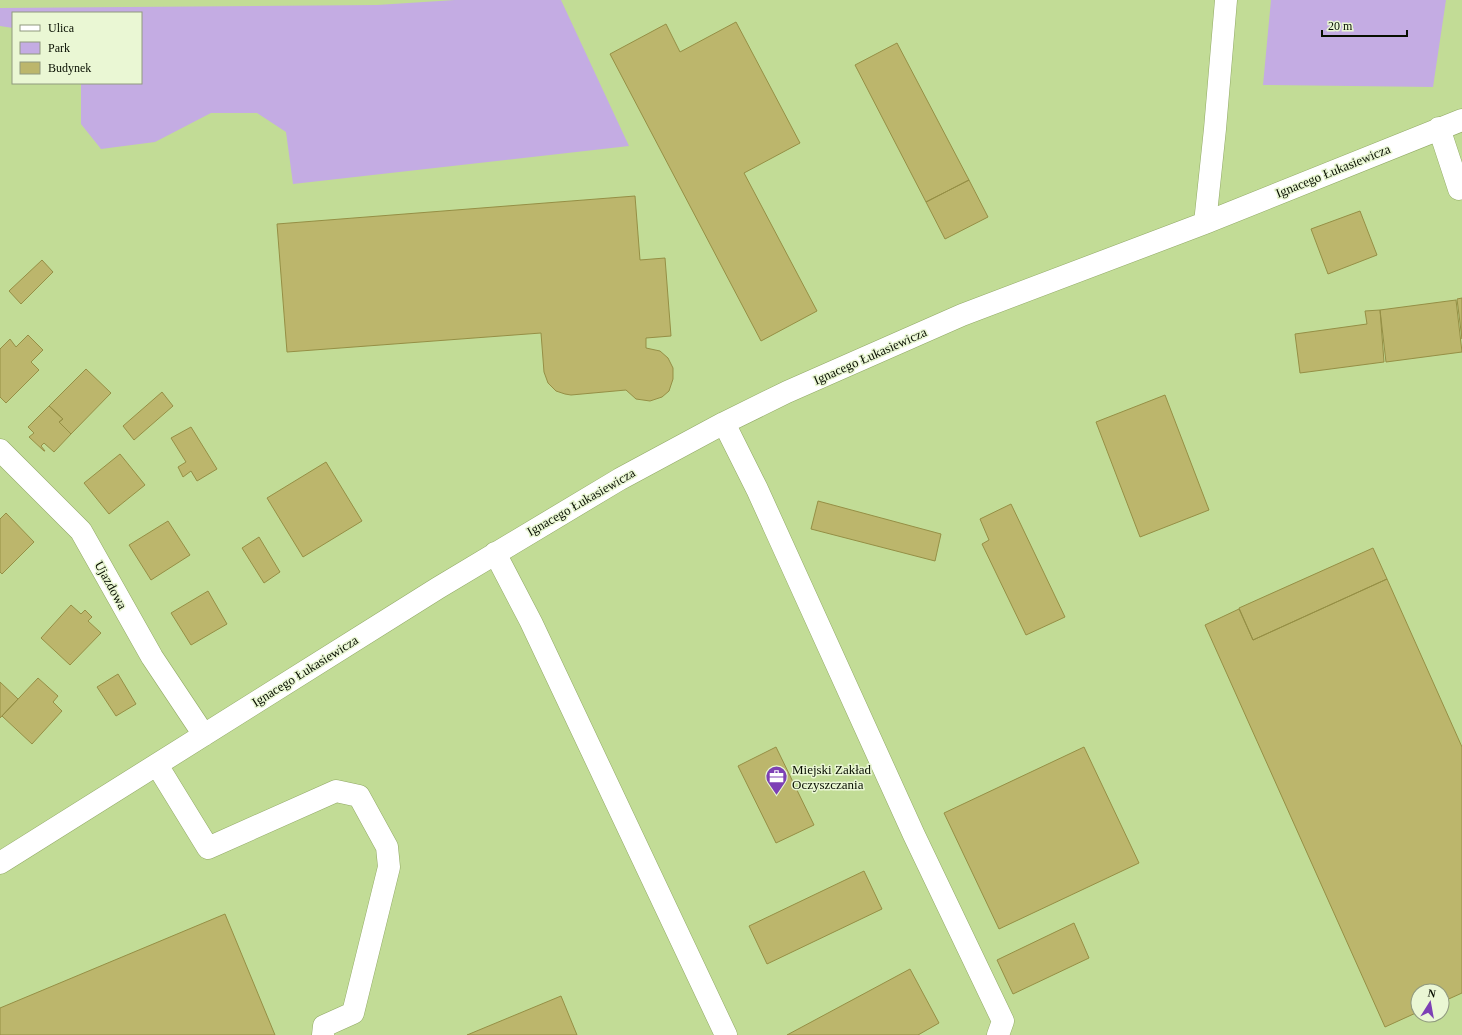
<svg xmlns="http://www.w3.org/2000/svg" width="1462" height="1035" viewBox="0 0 1462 1035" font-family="Georgia,serif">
	<rect width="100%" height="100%" fill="#c2dc96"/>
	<!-- green -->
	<path fill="#c4ace3" d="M455,0H561L629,146L293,184L286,132L257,113H211L155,142L101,149L81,124V83H141V13H13V28L0,26V8L377,5Z
		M1271,0H1446L1433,87L1263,85Z"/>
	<!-- building -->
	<path fill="#bcb66c" stroke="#958f45" d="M736,22L800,143L744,173L817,311L761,341L610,54L666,24L680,52Z
		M897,43L969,180L926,202L855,65Z
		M969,180L988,217L945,239L926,202Z
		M635,196L640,260L665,258L671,336L646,338V348L660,351L668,358L673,368V379L669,391L662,397L650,401L636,399L626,390L571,395L565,394L556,391L548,383L544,372L541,333L287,352L277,224Z
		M1360,211L1377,255L1328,274L1311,229Z
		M42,260L53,272L21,304L9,291Z
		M1462,298V339L1457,299Z
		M1456,300L1462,352L1386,362L1380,310Z
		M1380,310L1384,362L1300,373L1295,334L1367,324L1365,311Z
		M28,335L43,350L31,362L39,370L6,403L0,397V349L10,339L16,347Z
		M86,369L111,393L71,434L59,422L63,419L49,406Z
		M162,392L173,406L134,440L123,426Z
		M1165,395L1209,510L1140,537L1096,422Z
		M49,406L63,419L59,422L71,434L54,452L44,443L41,446L45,451H44L29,437L34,433L28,427Z
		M191,427L217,469L197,481L191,471L183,477L178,467L186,462L171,438Z
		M120,454L145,485L109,514L84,483Z
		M326,462L362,521L303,557L267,498Z
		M818,501L941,534L935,561L811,529Z
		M1011,504L1065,617L1026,635L982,544L989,540L980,519Z
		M6,513L34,542L2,574L0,572V519Z
		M168,521L190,555L151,580L129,545Z
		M259,537L280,572L264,583L242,548Z
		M1373,548L1387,579L1253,640L1239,608Z
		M1387,579L1462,747V993L1442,1002V991H1418V1012L1385,1027L1205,625L1239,609L1253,640Z
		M208,591L227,624L191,645L171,613Z
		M71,605L81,614L85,610L92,617L88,621L101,633L70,665L41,638Z
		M118,674L136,704L116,716L97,687Z
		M38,678L58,696L53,702L62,711L32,744L2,716Z
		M0,682L18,699L0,718Z
		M776,747L814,825L776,843L738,766Z
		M1084,747L1139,863L999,929L944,813Z
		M864,871L882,909L767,964L749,926Z
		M225,914L275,1035H0V1008Z
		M1074,923L1089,958L1013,994L997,960Z
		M910,969L939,1023L918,1035H787Z
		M561,996L577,1035H467Z"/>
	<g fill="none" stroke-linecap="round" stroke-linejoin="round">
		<defs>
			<path id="minor" d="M1439,128L1459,189
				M1205,223L1215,129L1226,0
				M724,423L757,489L914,835L1003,1021L998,1035
				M0,450L81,531L152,657L204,735
				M495,553L531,622L726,1035
				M157,765L208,848L336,791L359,796L387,847L389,867L353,1013L324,1026L323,1035
				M0,863L438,588L620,479L724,423L787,392L962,315L1205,223L1462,120"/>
		</defs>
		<!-- minor casing -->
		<use href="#minor" stroke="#91a965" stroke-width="23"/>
		<!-- minor -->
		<use href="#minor" stroke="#fff" stroke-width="22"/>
	</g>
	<!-- icons -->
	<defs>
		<symbol id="office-pin" viewBox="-11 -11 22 30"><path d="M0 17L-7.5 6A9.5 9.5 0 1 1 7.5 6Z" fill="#7d40b5" stroke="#eaf7d4"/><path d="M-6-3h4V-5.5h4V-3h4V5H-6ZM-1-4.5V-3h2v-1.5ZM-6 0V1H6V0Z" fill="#fff"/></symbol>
	</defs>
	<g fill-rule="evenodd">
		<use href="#office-pin" x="764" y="764" width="25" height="34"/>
	</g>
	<g text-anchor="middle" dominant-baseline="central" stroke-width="3" stroke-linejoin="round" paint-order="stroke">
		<!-- street labels -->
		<g font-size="13" fill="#080f00" stroke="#eaf7d4">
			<text transform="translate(1333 171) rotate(-22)">Ignacego Łukasiewicza</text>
			<text transform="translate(870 356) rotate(-24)">Ignacego Łukasiewicza</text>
			<text transform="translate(581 502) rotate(-30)">Ignacego Łukasiewicza</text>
			<text transform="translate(111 585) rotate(61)">Ujazdowa</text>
			<text transform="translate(305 671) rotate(-32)">Ignacego Łukasiewicza</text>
		</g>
		<!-- poi labels -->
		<g font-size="13" fill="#080f00" stroke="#eaf7d4" text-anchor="start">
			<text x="792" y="769">Miejski Zakład<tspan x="792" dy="15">Oczyszczania</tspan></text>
		</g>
	</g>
	<!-- legend -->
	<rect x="12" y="12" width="130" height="72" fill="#eaf7d4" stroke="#909a7f"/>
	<rect x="20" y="25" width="20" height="6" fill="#ffffff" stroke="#909a7f"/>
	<text x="48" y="32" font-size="12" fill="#080f00">Ulica</text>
	<rect x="20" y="42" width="20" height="12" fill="#c4ace3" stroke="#909a7f"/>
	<text x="48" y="52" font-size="12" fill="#080f00">Park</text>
	<rect x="20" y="62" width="20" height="12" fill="#bcb66c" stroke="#909a7f"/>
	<text x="48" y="72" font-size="12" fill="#080f00">Budynek</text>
	<!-- north arrow -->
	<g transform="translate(1430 1003) rotate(11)"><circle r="19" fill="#eaf7d4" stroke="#909a7f"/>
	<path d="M0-3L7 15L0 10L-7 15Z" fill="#7d40b5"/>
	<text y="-6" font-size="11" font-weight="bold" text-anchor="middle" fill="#080f00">N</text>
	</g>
	<!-- scale -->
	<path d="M1322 30v6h85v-6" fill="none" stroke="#080f00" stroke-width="2"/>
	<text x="1328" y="30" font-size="12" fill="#080f00" stroke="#eaf7d4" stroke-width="3" paint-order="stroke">20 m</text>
</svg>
